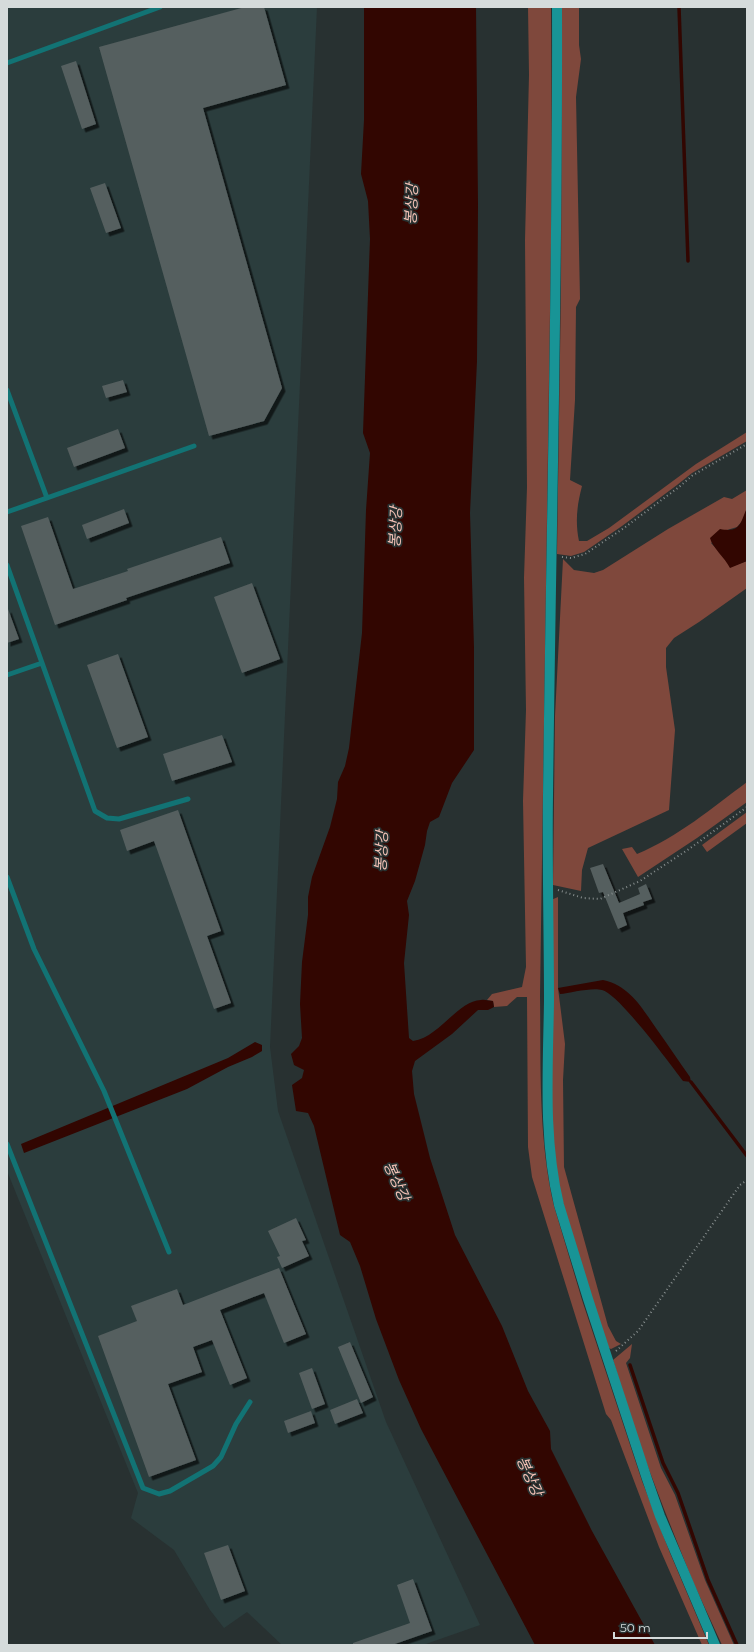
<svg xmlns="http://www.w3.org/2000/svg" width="754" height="1652" viewBox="0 0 754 1652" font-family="Montserrat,'Noto Sans KR',sans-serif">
	<defs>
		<filter id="shadow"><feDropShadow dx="3.5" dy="3.5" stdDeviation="0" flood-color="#0009"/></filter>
	</defs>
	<rect width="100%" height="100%" fill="#283131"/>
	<!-- built -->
	<path fill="#2b3d3d" d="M7,7H317L270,1047L278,1111L386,1422L480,1625L423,1645H282L247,1612L224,1628L210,1610L174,1550L131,1518L138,1493L7,1171Z"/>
	<!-- green -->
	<path fill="#7f483c" d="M528,7H551L552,175L540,996C541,1066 538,1138 554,1206L582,1300L642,1481L670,1553L709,1645H702L659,1547L611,1420L606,1414L532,1177L528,1147L527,997H517L507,1006L494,1007L493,1001L487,1000L492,994L522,987L526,967L523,801L526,710L524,578L527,487L525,240L529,75Z
		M562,7H579V45L581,59L576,97L580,299L576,307L575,400L570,480L582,486C577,505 575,522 579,541H587L609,528L696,464L747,432V441L692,473L677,485L622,526L584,552L571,556L557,554L561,288Z
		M747,490V508L743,520L737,527L727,530L711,543L725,558L730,567L747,561V588L699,622L674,638L666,648V667L675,730L669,810L588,848L582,870L581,891L553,885L555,716L563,559L574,570L594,573L603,570L668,529L724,497L732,499Z
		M747,782V802L697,838L638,877L622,849L632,847L637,854C678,837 712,808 747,782Z
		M747,812V823L707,852L702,845Z
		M558,897V988L565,1044L563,1080L564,1167L608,1326L616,1341L621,1344L611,1349L606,1347L559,1191L552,1139L551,900Z
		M632,1344L630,1358L626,1363L661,1468L675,1495L705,1580L734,1645H722L693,1582L664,1509L635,1433L613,1360Z"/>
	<!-- water -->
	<path fill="#320601" d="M364,7H476L478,205L477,361L470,513L474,648V750L452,783L439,817L430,822L427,831L425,845L415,881L407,901L409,915L404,963L409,1038L413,1041C440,1037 457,1001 481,1000C485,999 489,1001 493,1001L494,1007L488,1010H478L452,1034L415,1061L412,1071L414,1094L430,1158L455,1235L502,1326L528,1391L550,1431L551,1449L592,1531L655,1645H535L421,1429L399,1380L376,1319L360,1266L350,1242L340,1235L314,1126L308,1113L296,1111L292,1085L302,1078L304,1070L294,1065L291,1054L299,1046L302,1038L300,1004L302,962L308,915V897L312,877L330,827L337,799L338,782L345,766L349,748L362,633L366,510L370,453L363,433L370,239L368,201L361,174L364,120Z
		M747,508V561L730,568C725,558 712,547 710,538L720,529C741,533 740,523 747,508Z
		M603,980C631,986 643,1010 658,1031C669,1046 679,1062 690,1077L691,1082L683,1081C670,1064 619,994 602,990C592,987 570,993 560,994L558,988Z
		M255,1042L262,1045V1051L252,1057L228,1067L187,1089L24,1153L21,1144L228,1058Z"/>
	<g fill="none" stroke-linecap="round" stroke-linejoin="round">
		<!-- stream -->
		<path stroke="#320601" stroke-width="3.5" d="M679,7L688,261
			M691,1082L747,1156
			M630,1365L663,1463L678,1493L708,1580L737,1645"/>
	</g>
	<!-- building -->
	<path fill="#555f5f" filter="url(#shadow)" d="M245,7H264L286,85L203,108L282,388L264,421L209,436L99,47Z
		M76,61L96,124L82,129L61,66Z
		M105,183L121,228L106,233L90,188Z
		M123,380L127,392L106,398L102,386Z
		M118,429L125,448L74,467L67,448Z
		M124,509L129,523L87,539L82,525Z
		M48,517L73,589L128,571L127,569L221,537L230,563L126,598L127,600L55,625L21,526Z
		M252,583L280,659L242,673L214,597Z
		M8,609L19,639L7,643V610Z
		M118,654L148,737L117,748L87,665Z
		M222,735L232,762L172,781L163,754Z
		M178,810L221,931L207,936L231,1003L214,1009L154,841L127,851L120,830Z
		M603,864L619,903L640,894L638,888L646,884L652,899L643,902L644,905L623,913L627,925L618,929L603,892L599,893L590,868Z
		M296,1218L306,1240L302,1241L309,1256L282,1268L277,1257L280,1256L268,1231Z
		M279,1268L306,1334L284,1343L264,1293L220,1310L247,1378L230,1385L212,1340L193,1347L202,1372L168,1384L196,1460L149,1477L98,1336L137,1321L131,1306L177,1289L183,1305Z
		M350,1342L373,1397L361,1403L338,1347Z
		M312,1368L325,1404L312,1409L299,1373Z
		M357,1399L363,1413L335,1424L330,1410Z
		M311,1411L315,1423L288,1433L284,1421Z
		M228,1545L245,1591L221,1600L204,1553Z
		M413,1579L432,1631L392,1645H353V1643L410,1623L397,1585Z"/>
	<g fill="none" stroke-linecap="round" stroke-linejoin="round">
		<!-- path -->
		<path stroke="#868d8d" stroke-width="2" stroke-dasharray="1 3" stroke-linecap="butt" d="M562,557L571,558L585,554L624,528L679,487L693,475L747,444
			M558,890L583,898L600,899L640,881L689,849L747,807
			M616,1351L638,1331L740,1185L747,1180"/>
		<!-- service -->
		<path stroke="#127374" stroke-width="5" d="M7,63L160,7
			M7,390L47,498
			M7,512L194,446
			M7,565L95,811L107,818L119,819L188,799
			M7,675L42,663
			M7,877L34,949L104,1091L169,1252
			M7,1144L143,1488L159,1494L170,1491L213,1466L221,1457L236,1424L250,1402"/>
		<!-- secondary -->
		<path stroke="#189496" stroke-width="10" d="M557,7C558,270 551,533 548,796C547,865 549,933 549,1001C548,1070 543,1138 559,1205L588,1299L647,1479L660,1516L715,1645"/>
	</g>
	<g text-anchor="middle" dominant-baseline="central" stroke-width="3.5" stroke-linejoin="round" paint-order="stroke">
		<!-- water labels -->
		<g font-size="15" font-style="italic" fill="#f3c1b5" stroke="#283131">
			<text transform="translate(411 204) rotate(-87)">봉상강</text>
			<text transform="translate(395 527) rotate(-87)">봉상강</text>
			<text transform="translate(381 851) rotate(-87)">봉상강</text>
			<text transform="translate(397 1181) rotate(66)">봉상강</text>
			<text transform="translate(530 1476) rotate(66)">봉상강</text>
		</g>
	</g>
	<!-- border -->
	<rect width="754" height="1652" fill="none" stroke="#d5dbdb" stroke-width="16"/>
	<!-- scale -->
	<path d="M614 1632v6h93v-6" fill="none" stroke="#d5dbdb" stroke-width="2"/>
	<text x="620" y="1632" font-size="12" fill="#d5dbdb" stroke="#283131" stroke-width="3" paint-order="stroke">50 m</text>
</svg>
